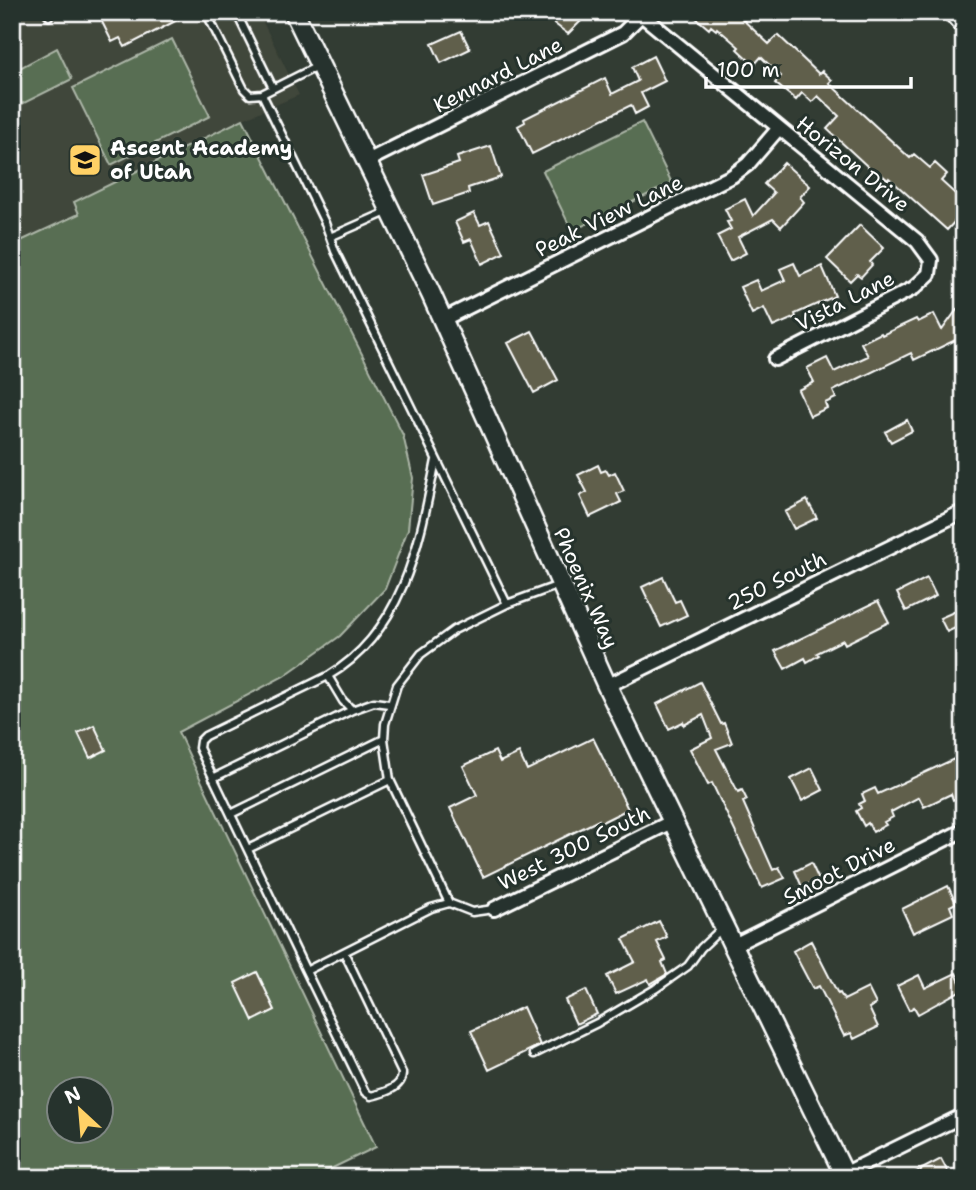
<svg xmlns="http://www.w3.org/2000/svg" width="976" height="1190" viewBox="0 0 976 1190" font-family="'Shantell Sans',sans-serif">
	<rect width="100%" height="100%" fill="#323c33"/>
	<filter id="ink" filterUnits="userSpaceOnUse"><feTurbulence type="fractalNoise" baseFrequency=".0143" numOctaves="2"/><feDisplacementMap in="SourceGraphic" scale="14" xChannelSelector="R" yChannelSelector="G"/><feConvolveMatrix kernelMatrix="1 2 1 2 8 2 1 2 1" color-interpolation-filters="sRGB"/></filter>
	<g filter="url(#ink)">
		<!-- built -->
		<path fill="#40463a" d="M12,12H258L299,95L243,119L75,202L80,213L12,245Z"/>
		<!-- green -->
		<path fill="#596e52" stroke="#acb6a8" stroke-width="2" fill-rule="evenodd" d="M172,39L210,116L111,165L73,88Z
			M57,48L72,79L22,104L12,86V72Z
			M243,119L403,435L413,478L408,529L385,589L340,636L284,676L178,732L376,1147L312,1178H12V245L79,214L74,202ZM60,1088H102V1130H60Z
			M642,122L672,183L572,231L543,171Z"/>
		<!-- building -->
		<path fill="#615f4b" stroke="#fff" stroke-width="2" d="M97,12H193L125,47L120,38L112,42Z
			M539,12H578L584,18L568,34Z
			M701,12H746L741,18L769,44L778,35L819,74L822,71L832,80L829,83L910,158L914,154L930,168L935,163L947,174L941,181L964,202V225L957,219L947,230L889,178L888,180L882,175L880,178L827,129L839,116L818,96L812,102L802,93L796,100L775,83L781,76L761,57L754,65L737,49L739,47L717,28L716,30L711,26L709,29L696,18Z
			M461,31L470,49L441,63L432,44Z
			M653,56L665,81L641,93L648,107L635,114L631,105L532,154L518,126L525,122L524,119L605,78L612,94L638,81L632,67Z
			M491,146L501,177L468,188L469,193L433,205L423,175L459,163L457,157Z
			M784,163L810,186L800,197L804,202L781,227L773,219L738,237L746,253L730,261L717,236L731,229L727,222L731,221L725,209L745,199L753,216L774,193L764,184Z
			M474,213L480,225L489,221L504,253L482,264L471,239L464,242L455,222Z
			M860,225L884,248L870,262L872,265L861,277L857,274L850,281L827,259Z
			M794,263L800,276L822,266L835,296L795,314L796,317L773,327L764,308L752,314L740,287L756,280L761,291L785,280L780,269Z
			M964,300V336L914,360L911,353L833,391L836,398L825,403L827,408L810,416L798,390L814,382L807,368L827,358L834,372L868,356L861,343L881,333L882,335L916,319L918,322L934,314L942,330Z
			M532,331L558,380L534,393L508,343Z
			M907,420L912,431L891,442L885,432Z
			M598,465L601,472L606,470L609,475L615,472L624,491L617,494L621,502L590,517L580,496L587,492L578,475Z
			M807,500L817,518L794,529L785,512Z
			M663,577L675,602L680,600L687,615L661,627L642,587Z
			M927,578L936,596L906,611L897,593Z
			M878,601L889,622L845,644L843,640L817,653L819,655L807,662L805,658L785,669L775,651Z
			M958,610L964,624L947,632L940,618Z
			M700,682L721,724L724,723L732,743L716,749L738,792L742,790L747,800L743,802L773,870L779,867L785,878L762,888L712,783L708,785L690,749L712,738L703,715L684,725L683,722L669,729L657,704Z
			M94,725L106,750L90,758L78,733Z
			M593,738L628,809L600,823L599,820L483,877L450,808L477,795L463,766L495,751L500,762L519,753L527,770Z
			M954,759L964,780V795L953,800L951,794L924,807L919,797L891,812L893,817L884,822L886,825L873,832L868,823L864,826L856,811L861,808L859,804L865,801L862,794L875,788L878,794Z
			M812,768L823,790L802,801L791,779Z
			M811,863L819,880L802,887L795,871Z
			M948,886L956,903L950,906L953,914L913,933L902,909Z
			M659,921L667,937L657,942L666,960L662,962L667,974L650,984L648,979L616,994L607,976L635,962L623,939Z
			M811,941L838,994L840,993L844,1000L868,988L876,1004L869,1008L878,1027L854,1039L851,1033L844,1036L819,986L813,989L793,951Z
			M257,972L275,1010L253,1021L235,983Z
			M956,973L963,989L918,1014L914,1007L909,1010L897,986L919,975L925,988Z
			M586,990L597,1014L576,1024L565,1000Z
			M523,1007L540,1045L489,1070L471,1031Z
			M941,1159L951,1178H905Z"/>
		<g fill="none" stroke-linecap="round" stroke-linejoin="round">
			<defs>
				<path id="lane" d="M47,12L49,16
					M206,12L244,89L250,95L262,94
					M236,12L273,88
					M318,66L262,94L325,223L335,251L507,604L559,585
					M330,237L389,211
					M328,676L343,701L352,710L374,702L389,704
					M213,778L352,710
					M231,814L384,739
					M248,849L390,780
					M494,909L472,912L449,903L390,780L384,739L385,724L397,685L421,654L454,630L507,604
					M344,952L402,1073C403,1088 383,1093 371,1096L365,1092L306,971L431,908L449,903
					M306,971L199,748L200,741L205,736L328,676C405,631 420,539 436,460
					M534,1054L597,1023L655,989L688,966L701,948L721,929"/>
				<path id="street" d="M638,12L917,241L931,260L929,274L914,288L775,359
					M367,161L623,33L641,15
					M442,320L732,176L748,164L779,128
					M607,686L964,511
					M494,909L671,822
					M732,946L964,830
					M844,1174L964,1115"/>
				<path id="secondary" d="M294,12L431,294L607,686L846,1178"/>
				<path id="highway" d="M956,12L964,21"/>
			</defs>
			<!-- lane casing -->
			<use href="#lane" stroke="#fff" stroke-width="11"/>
			<!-- street casing -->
			<use href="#street" stroke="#fff" stroke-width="18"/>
			<!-- secondary casing -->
			<use href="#secondary" stroke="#fff" stroke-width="23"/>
			<!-- highway casing -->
			<use href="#highway" stroke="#fff" stroke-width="28"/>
			<!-- lane -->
			<use href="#lane" stroke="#26332d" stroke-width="6"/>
			<!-- street -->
			<use href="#street" stroke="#26332d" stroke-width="12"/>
			<!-- secondary -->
			<use href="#secondary" stroke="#26332d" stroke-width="18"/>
			<!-- highway -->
			<use href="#highway" stroke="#26332d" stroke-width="23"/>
		</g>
	</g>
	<!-- icons -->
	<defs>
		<symbol id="school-square" viewBox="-11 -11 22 22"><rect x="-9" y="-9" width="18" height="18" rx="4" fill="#ffd166" stroke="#26332d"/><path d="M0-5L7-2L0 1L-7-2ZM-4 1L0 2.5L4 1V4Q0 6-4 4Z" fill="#111"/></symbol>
	</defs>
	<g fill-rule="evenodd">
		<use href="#school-square" x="66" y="141" width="38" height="38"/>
	</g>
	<g text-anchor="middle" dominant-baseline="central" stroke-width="6" stroke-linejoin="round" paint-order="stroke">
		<!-- street labels -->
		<g font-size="21" fill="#fff" stroke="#26332d">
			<text transform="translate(498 75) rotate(-27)">Kennard Lane</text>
			<text transform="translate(853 164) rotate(39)">Horizon Drive</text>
			<text transform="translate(609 216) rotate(-26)">Peak View Lane</text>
			<text transform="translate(845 301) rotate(-27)">Vista Lane</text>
			<text transform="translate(777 581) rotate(-26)">250 South</text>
			<text transform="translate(586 588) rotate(66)">Phoenix Way</text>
			<text transform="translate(574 848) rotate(-26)">West 300 South</text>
			<text transform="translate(839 871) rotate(-27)">Smoot Drive</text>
		</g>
		<!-- poi labels -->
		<g font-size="21" font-weight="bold" fill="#fff" stroke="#26332d" text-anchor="start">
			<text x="110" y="148">Ascent Academy<tspan x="110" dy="24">of Utah</tspan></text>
		</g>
	</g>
	<!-- margin -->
	<rect width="976" height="1190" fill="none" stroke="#26332d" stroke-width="42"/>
	<rect x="21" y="21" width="934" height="1148" fill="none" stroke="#fff" stroke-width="2.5" filter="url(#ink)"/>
	<!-- north arrow -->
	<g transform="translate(80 1110) rotate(334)"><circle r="33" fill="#26332d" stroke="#7d8581" stroke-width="2"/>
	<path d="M0-5L12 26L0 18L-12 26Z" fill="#ffd166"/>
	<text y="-10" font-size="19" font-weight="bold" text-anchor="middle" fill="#ffffff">N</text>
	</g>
	<!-- scale -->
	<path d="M706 77v10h205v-10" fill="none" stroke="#ffffff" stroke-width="3.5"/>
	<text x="717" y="77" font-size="21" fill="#ffffff" stroke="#26332d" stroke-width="5" paint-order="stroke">100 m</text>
</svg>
